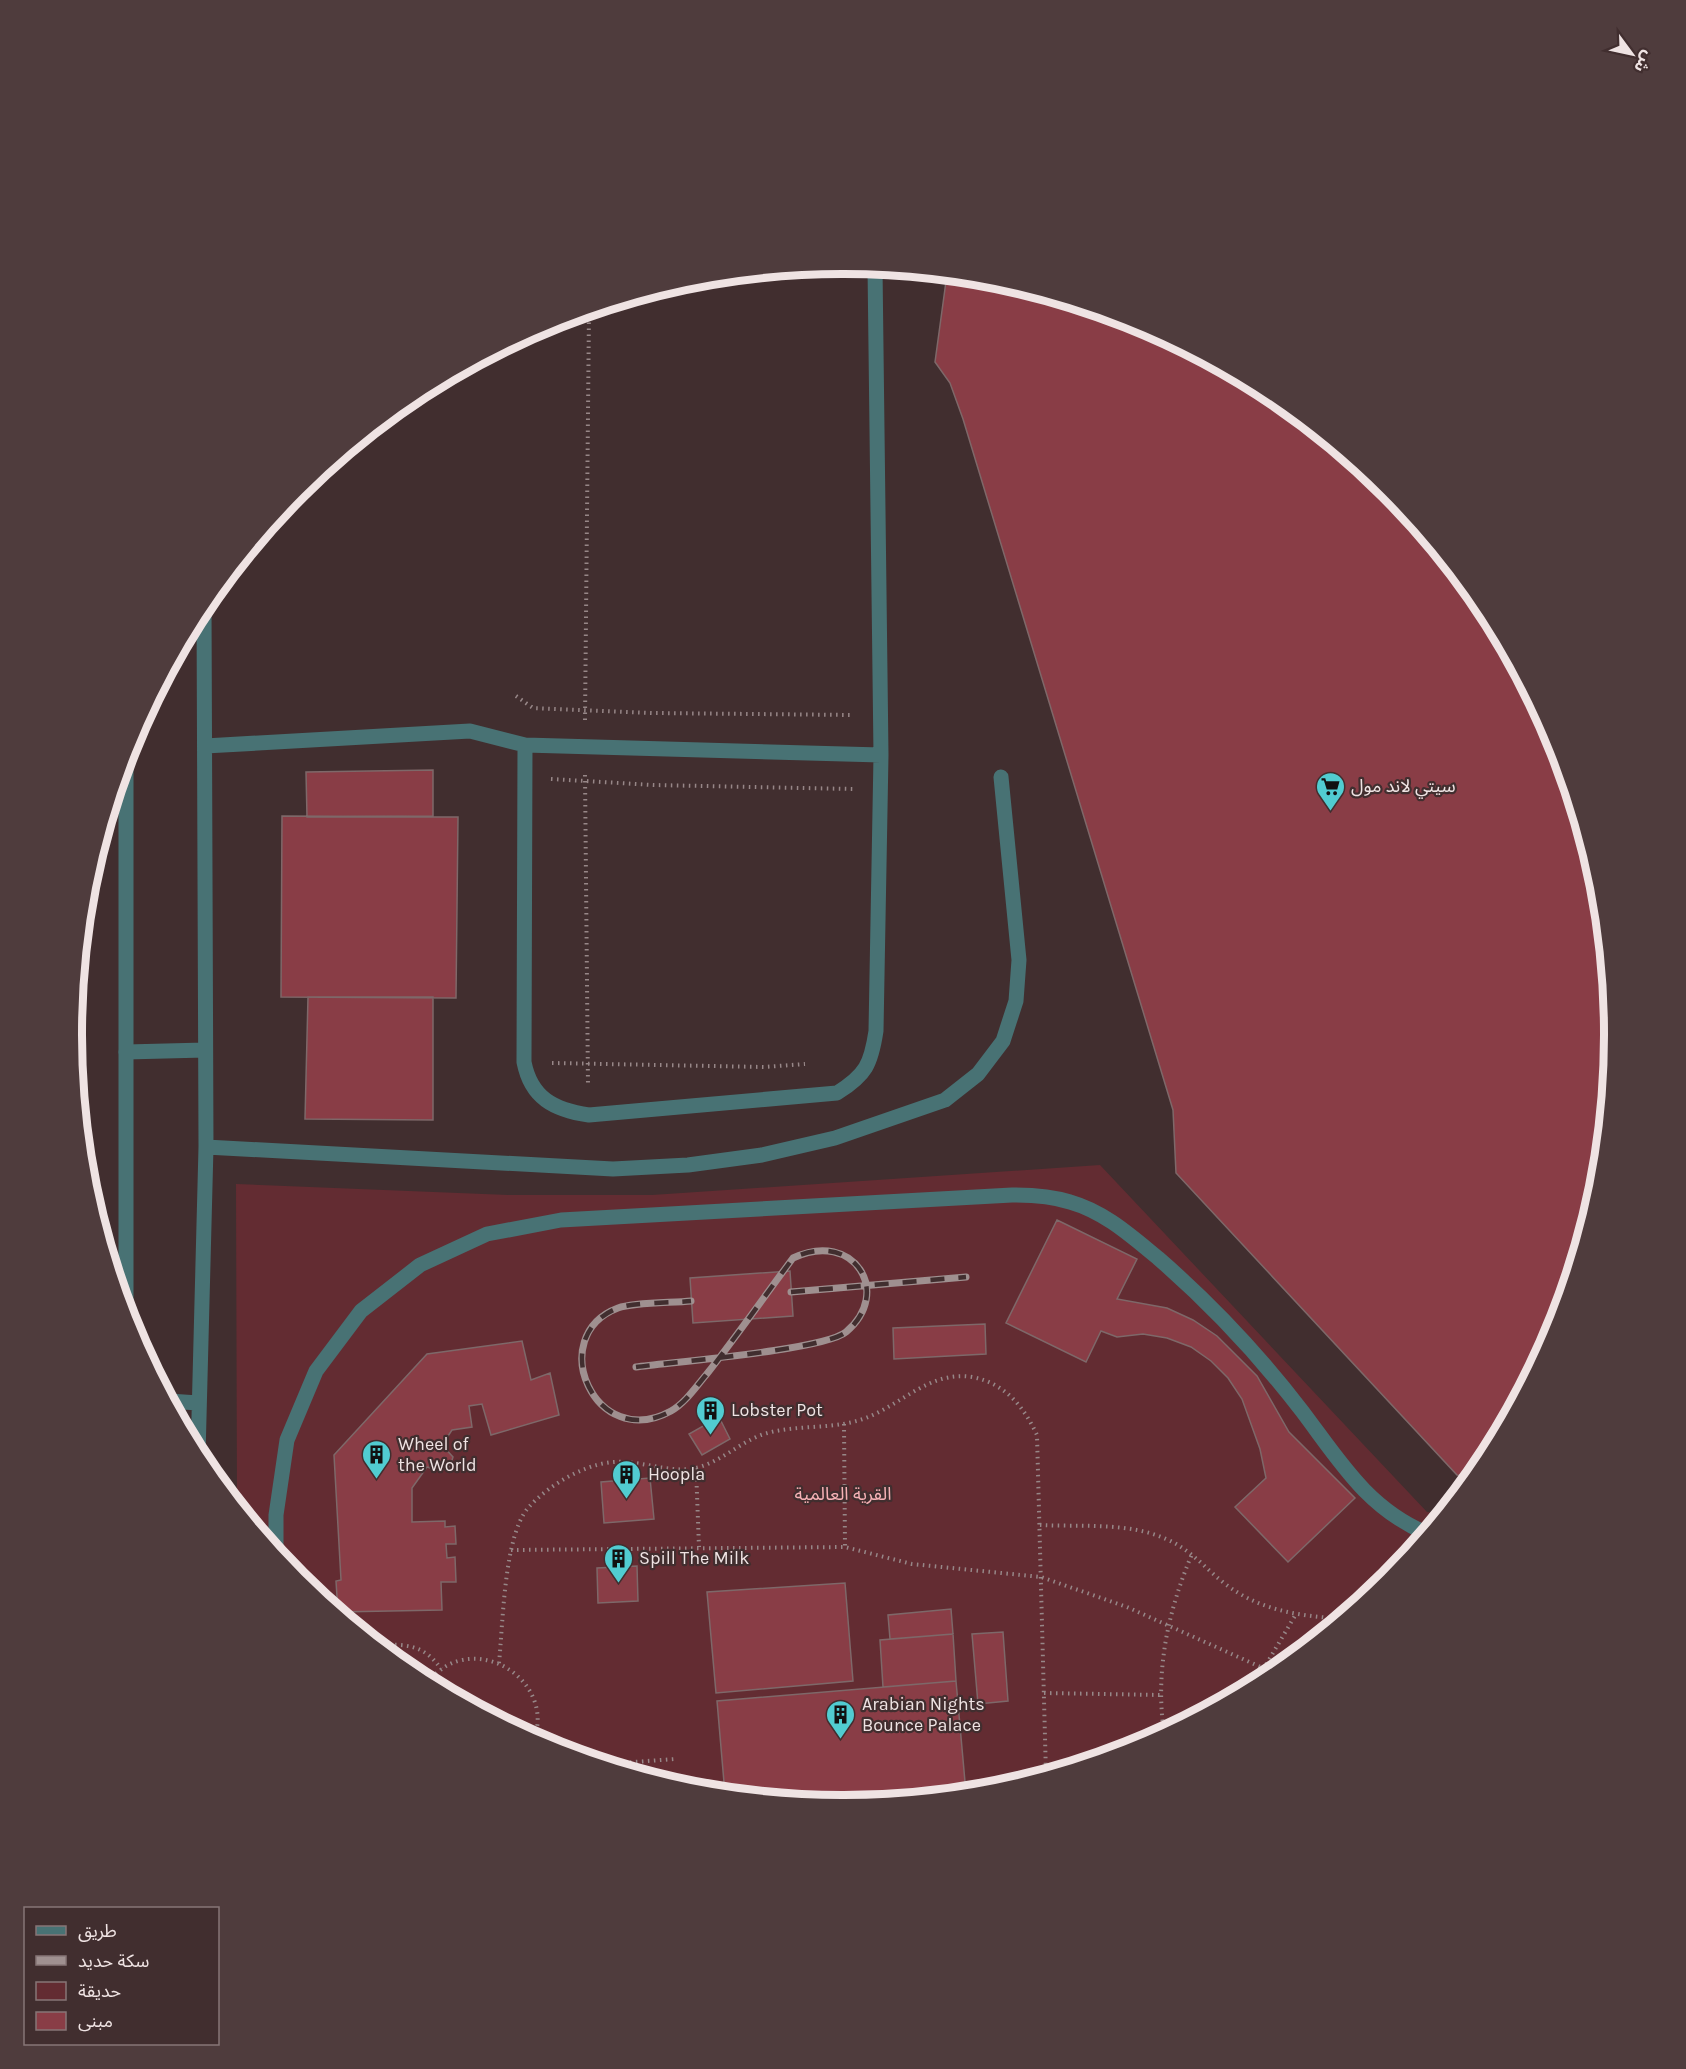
<svg xmlns="http://www.w3.org/2000/svg" width="1686" height="2069" viewBox="0 0 1686 2069" font-family="Karla,'Noto Sans Arabic',sans-serif">
	<rect width="100%" height="100%" fill="#412e2f"/>
	<!-- green -->
	<path fill="#632c32" d="M1100,1165L1427,1512L1443,1513L1388,1580L1271,1676L1138,1747L993,1791L843,1805L692,1791L548,1747L414,1675L298,1579L237,1505L236,1184L508,1195H652Z"/>
	<!-- building -->
	<path fill="#893d46" stroke="#7e6869" stroke-width="1.5" d="M947,274L994,278L1138,322L1272,394L1388,490L1484,606L1555,740L1599,884L1614,1034L1599,1185L1555,1330L1484,1463L1474,1476L1457,1475L1176,1173L1173,1110L963,419L950,383L935,362Z
		M433,770V816L307,817L306,772Z
		M282,816L458,817L456,998L281,997Z
		M308,997H433V1120L305,1119Z
		M1057,1220L1137,1259L1117,1299L1167,1308L1193,1320L1217,1336L1257,1376L1289,1432L1355,1498L1288,1562L1235,1507L1266,1478L1260,1449L1242,1399L1228,1378L1211,1361L1191,1347L1167,1338L1143,1334L1117,1337L1101,1331L1086,1362L1006,1323Z
		M790,1271L793,1316L693,1323L690,1278Z
		M985,1324L986,1354L894,1359L893,1328Z
		M522,1341L531,1380L550,1373L559,1415L491,1435L482,1404L469,1406L472,1427L452,1430L442,1445L453,1457L450,1467L440,1471L427,1467L412,1488V1522L445,1521V1527L455,1526L456,1544H446L447,1558L455,1557L456,1582H441L442,1610L338,1612L336,1581L341,1580L334,1455L427,1354Z
		M719,1417L730,1439L702,1455L689,1434Z
		M650,1478L654,1519L604,1523L601,1482Z
		M637,1566L638,1601L598,1603L597,1568Z
		M845,1583L853,1681L716,1693L707,1592Z
		M951,1609L953,1634L890,1639L888,1615Z
		M1003,1632L1008,1701L978,1704L972,1634Z
		M953,1634L956,1681L883,1687L880,1640Z
		M956,1681L966,1793L843,1805L725,1794L717,1701Z"/>
	<g fill="none" stroke-linecap="round" stroke-linejoin="round">
		<!-- path -->
		<path stroke="#978788" stroke-width="4" stroke-dasharray="1.5 4.5" stroke-linecap="butt" d="M806,267L848,266
			M516,696L533,708L653,713L853,715
			M585,720L589,310
			M585,775L588,1086
			M551,779L653,785L853,789
			M552,1063L764,1067L805,1064
			M844,1424L845,1547
			M696,1468L699,1547
			M1040,1525C1080,1527 1129,1522 1166,1539C1190,1549 1205,1568 1224,1583C1260,1611 1297,1615 1340,1619
			M511,1550L845,1547L912,1564L1041,1577L1127,1607L1274,1673
			M377,1645C405,1644 424,1644 441,1669
			M499,1663C503,1624 504,1536 528,1508C549,1484 592,1459 624,1462C648,1463 672,1473 696,1468C720,1462 738,1444 761,1435C793,1424 828,1430 860,1420C899,1408 928,1370 972,1377C1005,1383 1024,1407 1037,1435L1046,1775
			M427,1682C437,1672 447,1663 462,1660C506,1651 551,1694 534,1739
			M1254,1685L1296,1614
			M1044,1693L1160,1695
			M1164,1733C1155,1671 1168,1611 1192,1554
			M606,1764L675,1759"/>
		<!-- service -->
		<path stroke="#487274" stroke-width="15" d="M525,745L524,1062C531,1098 554,1110 589,1115L837,1093C866,1075 871,1064 876,1031L881,755L875,267
			M205,746L470,731L525,745L881,755
			M126,1052L205,1050
			M206,1147L613,1169L688,1165L762,1155L835,1138L945,1100L978,1074L1003,1041L1016,1001L1019,960L1001,777
			M169,1401L198,1403
			M198,1456L206,1147L204,603
			M276,1553V1515L287,1440L316,1371L361,1311L420,1265L487,1234L561,1220L1012,1195C1031,1195 1051,1196 1070,1202C1105,1212 1131,1236 1158,1258C1211,1304 1259,1355 1302,1411C1339,1460 1367,1508 1426,1533"/>
		<!-- tertiary -->
		<path stroke="#487274" stroke-width="15" d="M126,757V1315"/>
		<defs>
			<path id="rail" d="M791,1292L966,1277
				M636,1367C673,1362 824,1350 846,1332C893,1293 854,1229 793,1258C764,1297 736,1337 706,1375C695,1388 685,1403 671,1411C595,1453 544,1336 618,1308C635,1302 672,1303 691,1301"/>
		</defs>
		<!-- rail casing -->
		<use href="#rail" stroke="#9f9090" stroke-width="7"/>
		<!-- rail -->
		<use href="#rail" stroke="#412e2f" stroke-width="4.5" stroke-dasharray="14" stroke-linecap="butt"/>
	</g>
	<!-- icons -->
	<defs>
		<symbol id="supermarket-pin" viewBox="-11 -11 22 30"><path d="M0 17L-7.5 6A9.5 9.5 0 1 1 7.5 6Z" fill="#51ccd1" stroke="#412e2f"/><path d="M-6-5.5h2.5l.6 2H6L4.5 2H-2.5L-4.4-4H-6ZM-1.5 3.2a1.3 1.3 0 1 0 .1 0ZM3 3.2a1.3 1.3 0 1 0 .1 0Z" fill="#111"/></symbol>
		<symbol id="building-pin" viewBox="-11 -11 22 30"><path d="M0 17L-7.5 6A9.5 9.5 0 1 1 7.5 6Z" fill="#51ccd1" stroke="#412e2f"/><path d="M-4-6H4V6H1V3H-1V6H-4ZM-2.5-4.3h1.7v1.8h-1.7ZM.8-4.3h1.7v1.8H.8ZM-2.5-1h1.7V.8h-1.7ZM.8-1h1.7V.8H.8Z" fill="#111"/></symbol>
	</defs>
	<g fill-rule="evenodd">
		<use href="#supermarket-pin" x="1314" y="770" width="33" height="45"/>
		<use href="#building-pin" x="694" y="1394" width="33" height="45"/>
		<use href="#building-pin" x="360" y="1438" width="33" height="45"/>
		<use href="#building-pin" x="610" y="1458" width="33" height="45"/>
		<use href="#building-pin" x="602" y="1542" width="33" height="45"/>
		<use href="#building-pin" x="824" y="1698" width="33" height="45"/>
	</g>
	<g text-anchor="middle" dominant-baseline="central" stroke-width="4.5" stroke-linejoin="round" paint-order="stroke">
		<!-- poi labels -->
		<g font-size="18" fill="#efe3e3" stroke="#412e2f" text-anchor="start">
			<text x="1351" y="786">سيتي لاند مول</text>
			<text x="731" y="1410">Lobster Pot</text>
			<text x="398" y="1444">Wheel of<tspan x="398" dy="21">the World</tspan></text>
			<text x="648" y="1474">Hoopla</text>
			<text x="639" y="1558">Spill The Milk</text>
			<text x="862" y="1704">Arabian Nights<tspan x="862" dy="21">Bounce Palace</tspan></text>
		</g>
		<!-- park labels -->
		<g font-size="18" fill="#f6b1b5" stroke="#412e2f">
			<text x="843" y="1494">القرية العالمية</text>
		</g>
	</g>
	<!-- crop -->
	<path d="M0 0H1686V2069H0ZM842 274H844A760 760 0 0 1 1604 1034V1035A760 760 0 0 1 844 1795H842A760 760 0 0 1 82 1035V1034A760 760 0 0 1 842 274Z" fill="#4f3c3d" fill-rule="evenodd"/>
	<path fill="none" stroke="#efe3e3" stroke-width="8" d="M842 274H844A760 760 0 0 1 1604 1034V1035A760 760 0 0 1 844 1795H842A760 760 0 0 1 82 1035V1034A760 760 0 0 1 842 274Z"/>
	<!-- legend -->
	<rect x="24" y="1907" width="195" height="138" fill="#412e2f" stroke="#877677" stroke-width="1.5"/>
	<rect x="36" y="1926" width="30" height="9" fill="#487274" stroke="#877677" stroke-width="1.5"/>
	<text x="78" y="1937" font-size="18" fill="#efe3e3">طريق</text>
	<rect x="36" y="1956" width="30" height="9" fill="#9f9090" stroke="#877677" stroke-width="1.5"/>
	<text x="78" y="1967" font-size="18" fill="#efe3e3">سكة حديد</text>
	<rect x="36" y="1982" width="30" height="18" fill="#632c32" stroke="#877677" stroke-width="1.5"/>
	<text x="78" y="1997" font-size="18" fill="#efe3e3">حديقة</text>
	<rect x="36" y="2012" width="30" height="18" fill="#893d46" stroke="#877677" stroke-width="1.5"/>
	<text x="78" y="2027" font-size="18" fill="#efe3e3">مبنى</text>
	<!-- north arrow -->
	<g transform="translate(1632 54) rotate(123)" stroke="#412e2f" stroke-width="4.5" paint-order="stroke">
	<path d="M0-4.5L10 22L0 15L-10 22Z" fill="#efe3e3"/>
	<text y="-9" font-size="16" font-weight="bold" text-anchor="middle" fill="#efe3e3">ش</text>
	</g>
</svg>
